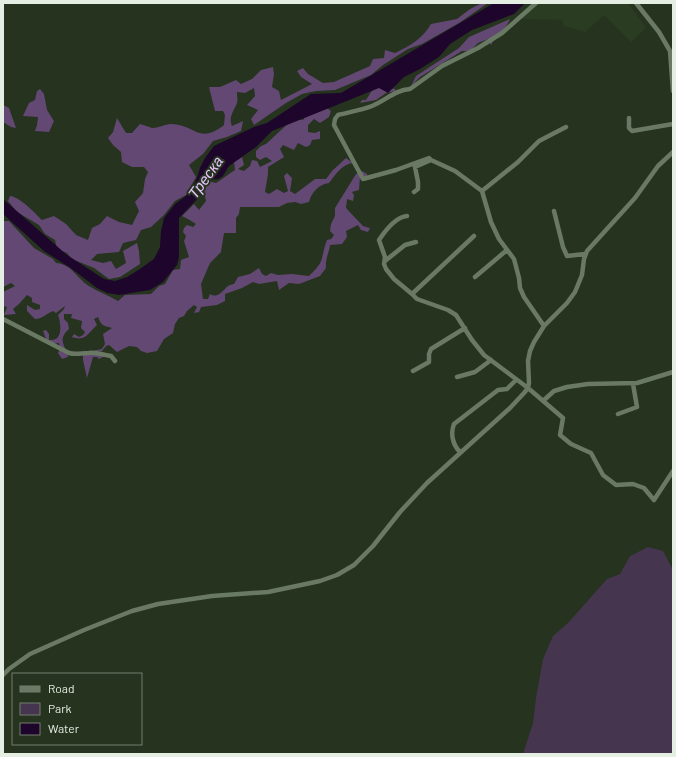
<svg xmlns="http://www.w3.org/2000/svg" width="676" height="757" viewBox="0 0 676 757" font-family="Barlow,sans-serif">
	<rect width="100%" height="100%" fill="#25331f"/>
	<!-- built -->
	<path fill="#2a3c22" d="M532,3H628L646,28L631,42L604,15L585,32L564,26L562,20L521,19V14Z"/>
	<!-- green -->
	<path fill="#45354e" d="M648,547L663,551L673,570V754H523L533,723L536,698L543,659L553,636L568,623L607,579L620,574L630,556Z"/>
	<!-- forest -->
	<path fill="#634873" d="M482,3H488L459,23L422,44L408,49L383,65L371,75L335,90L316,91L302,94L286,103L254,125L251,119L258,110L247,105L255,96L254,88L245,93L237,92C237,96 238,99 237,103C234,111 228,117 232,126L243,121L241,131L227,137L213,141L203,154L189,165L196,177L186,195L175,201L164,215L151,227L141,230L136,240L123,243L119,252L97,254L91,260L103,263L111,261L116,269L126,263L123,251L137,243L139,251L140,264L120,277L109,279L94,268L72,259L67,253L57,249L55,240L45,234L39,225L17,212L8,201L10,196C20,197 34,212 42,220L54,216L66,224L76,235L88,240L92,228L100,224L107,216L119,222L132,225L139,211L135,202L143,193L145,179L148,172L144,167H132L122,162L121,152L113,145L108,138L113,132L117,118L126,133H132L140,124C144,125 149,127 152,128C159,128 165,124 171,124C194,124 199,145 224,125L225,115L223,111H215L209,87H220L236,80L241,84L252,79L261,70L273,67L274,74L272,87L279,91L281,100L312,84L301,77L297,71L303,68L308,74L323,83L334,82L370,66L373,59L384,58L385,50L395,53C410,46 423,38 431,24L457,19L470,9Z
		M510,19C506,29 496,35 491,45L488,39L478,43L470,51H462L420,77L411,86L416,76L459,48L469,37Z
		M377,86L395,89V91L386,93L376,100L360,103L362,100H366L371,92Z
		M40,89L44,94L47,110L54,121L49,132L35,131L37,125L38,117L23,116L29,103L35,100L37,91Z
		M3,105L9,108L16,128L11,127L3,122Z
		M324,106L331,111L329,117L320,123L314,119L308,125V132L315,133L320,131V139L312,140L310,145L306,147L298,143L294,150L283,145L280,149L284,157L268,167V174L265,192L269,194L277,189L284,193L288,191L284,176L287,173L292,178L290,191L295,194L315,179H326L332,171L346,158L353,163C342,164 335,175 329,183C319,184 311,193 309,202L301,204L295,202L287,203L279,207H240L239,214L236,218V233H224L221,252L210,263L201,284L203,299H208L210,294C218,299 222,291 228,286C229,285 233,284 234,284L238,277L250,274L259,268L262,274L266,276L271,273L278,275L292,274L309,276C326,260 320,259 327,240L331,239L334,235L330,231L331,224L335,216V208L356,174L362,171L367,174L368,179L362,175L360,177L359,190L352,192L354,195L353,201L347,199L346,208L363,226L370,228L368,232L361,230L358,225L346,231L347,237L342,244L330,245C329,253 325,259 326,268L320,276L299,284L289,283L279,290L277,281L259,284L253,282L242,288L225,294V301L217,305L201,307L199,312L194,313L197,307L194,305L187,311L184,316L179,318L175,324L173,333L164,339L157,351L147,353L141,351L137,347L129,346L117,352L109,345L106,346L102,351H96L105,356L99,359L97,357H93L87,378L83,360V353L102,349L105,344L103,334L112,328C103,325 102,327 98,317L94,319L97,325C88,333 86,342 72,337L74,334L79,337L83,335L85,332L81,328L82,321L71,318L72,314H64V319L68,323L69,329C57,340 65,344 68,357L62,359L58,353L60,349L59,343L52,344L46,339L43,331L46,330L49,334V340C52,340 56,340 58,337C62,332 60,320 58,315L64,309L65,306L56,313L53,311C46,314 42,319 35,319L27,311V305L35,310L40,309V305L32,302V298L27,295L19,304L13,309L16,314L4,315L7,307L3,306V292L15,286L11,283L3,287V221H9L34,248L53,259L56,263C72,264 77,279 89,286C98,292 108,295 118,301L125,295L151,294L159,286L165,284L173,270L180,269L181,260L189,257L184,241L186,236L183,232L184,228L187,225L193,227L196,224L188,219L182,216L194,204L199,210L206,201L204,192L208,181L216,183C223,179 228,174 235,170L234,162L242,157L244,165L238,169L244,171L250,166L252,160L257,161L260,167L272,161L266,157L260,160L256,157V151L261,146L266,144L294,118L303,120L309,111Z"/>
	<!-- water -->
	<path fill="#1e052b" d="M494,3H525L514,14L472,30L450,44L439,57L420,69L404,77L388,93L379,88L272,131L256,147L229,166L223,176L218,179L208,180L204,186L202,194L179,218V257L177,265L163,282L150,290L119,295L107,293L97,288L72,269L44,251L3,214V199L67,255L104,279L115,281L127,277L140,269L154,259L160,247L161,231L164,218L175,204L186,196L192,189L197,178L200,168L205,158L214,146L254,127L267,123L311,94L341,93Z"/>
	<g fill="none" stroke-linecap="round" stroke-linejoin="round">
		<!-- minor -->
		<path stroke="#697963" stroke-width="4.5" d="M636,3L659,32L670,51L673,91
			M629,118V128L632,131L673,124
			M431,160L429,158L396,170L363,179L334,125L335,119L338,115C349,112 362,110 372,106C385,101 395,90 410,89L442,66L478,48L502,33L536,3
			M482,191L518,162L539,141L566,127
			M414,192L418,189V182L415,167L431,160L455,171L482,191L491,222L499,239L514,259L519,278L520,288L524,297L544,326
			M554,211L563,247L567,256L585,254
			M407,216C396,217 385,231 379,240L385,257L384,264L386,269L394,279L412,294L417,299L448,310L456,315L472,340L484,355L528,388L563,418L560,435L571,444L591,453L603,475L616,485L633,484L644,488L654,500L673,471
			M385,261L405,245L416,242
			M475,277L507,250
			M412,294L474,236
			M3,319L69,353C76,355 81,353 89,353C96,352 104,355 111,356L115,361
			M413,371L429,362V354L431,349L465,328
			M457,377L475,372L491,360
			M543,401L554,391L567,387L588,384L637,383L673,372
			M618,414L637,407L633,384
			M460,452C453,445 450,434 454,424L498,390L507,389L516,380
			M3,675L9,669L30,654L84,630L132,611L158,604L212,596L268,592L320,581L337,575L354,565L373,546L400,512L427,483L510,408L524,393L528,388L529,383L528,361L530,351L534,342L544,326L567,303L575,292L582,275L584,259L587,251L635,198L658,166L673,152"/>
	</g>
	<g text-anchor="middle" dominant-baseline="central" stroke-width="4" stroke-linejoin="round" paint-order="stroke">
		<!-- water labels -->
		<g font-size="15" font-style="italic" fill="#e7c4fd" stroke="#25331f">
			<text transform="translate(205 177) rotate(-54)">Треска</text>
		</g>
	</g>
	<!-- border -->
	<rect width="676" height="757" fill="none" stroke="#e5eee2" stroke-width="8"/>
	<!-- legend -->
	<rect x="12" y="673" width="130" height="72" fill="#25331f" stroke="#727e6d"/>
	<rect x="20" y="686" width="20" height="6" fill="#697963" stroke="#727e6d"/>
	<text x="48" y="693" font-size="12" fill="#e5eee2">Road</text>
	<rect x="20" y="703" width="20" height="12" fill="#45354e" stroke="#727e6d"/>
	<text x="48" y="713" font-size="12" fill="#e5eee2">Park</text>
	<rect x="20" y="723" width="20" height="12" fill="#1e052b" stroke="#727e6d"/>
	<text x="48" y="733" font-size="12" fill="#e5eee2">Water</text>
</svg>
